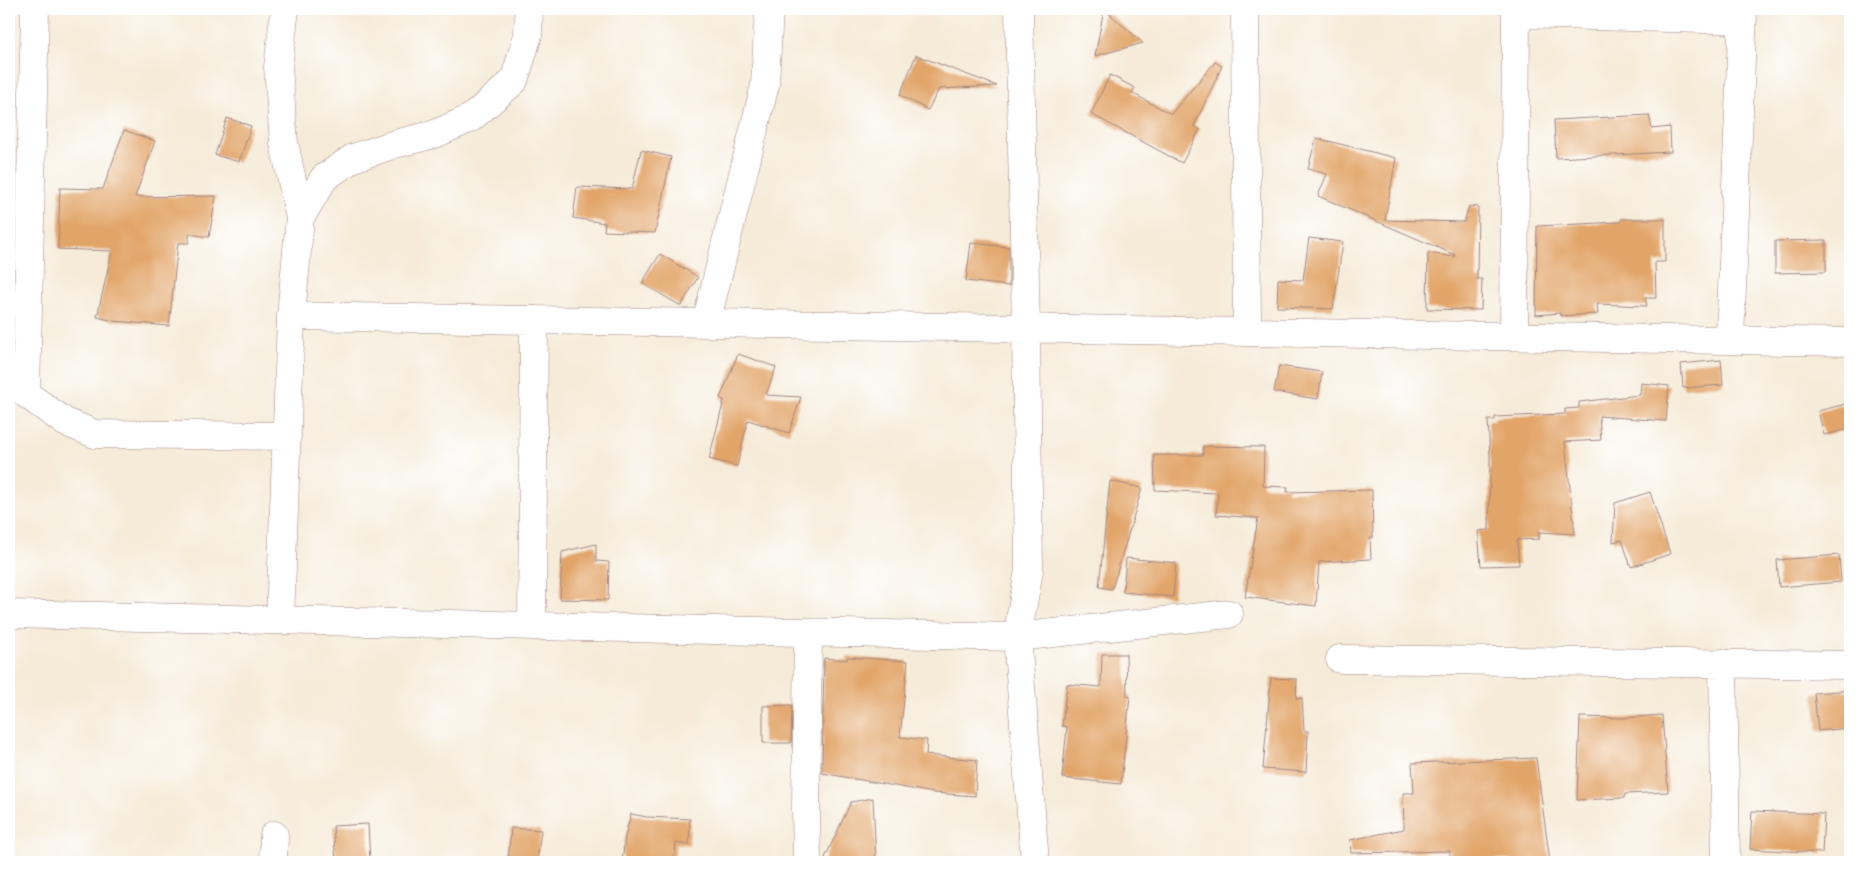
<svg xmlns="http://www.w3.org/2000/svg" width="1859" height="871" viewBox="0 0 1859 871" font-family="Vollkorn,serif">
	<rect width="100%" height="100%" fill="#fff"/>
	<filter id="ink" filterUnits="userSpaceOnUse"><feTurbulence type="fractalNoise" baseFrequency=".02" numOctaves="2"/><feDisplacementMap in="SourceGraphic" scale="10" xChannelSelector="R" yChannelSelector="G"/><feConvolveMatrix kernelMatrix="1 2 1 2 8 2 1 2 1" color-interpolation-filters="sRGB"/></filter>
	<filter id="wash" filterUnits="userSpaceOnUse"><feTurbulence type="fractalNoise" baseFrequency=".0096" numOctaves="4" result="noise"/><feDisplacementMap in="SourceGraphic" scale="20" xChannelSelector="R" yChannelSelector="G"/><feGaussianBlur stdDeviation="1.12" result="paint"/><feColorMatrix in="noise" values="0 0 0 0 0 0 0 0 0 0 0 0 0 0 0 0 0 1.4 0 .05"/><feComposite in="paint" operator="in"/></filter>
	<g filter="url(#wash)">
		<rect width="100%" height="100%" fill="#f5ebd8"/>
		<g id="blocks">
			<!-- building -->
			<path fill="#e2a569" d="M1104,9L1143,43L1095,56Z
				M916,55L997,86L939,89L928,110L900,95Z
				M1215,62L1222,66L1194,126L1200,129L1182,163L1091,114L1110,75L1135,88L1132,93L1171,114Z
				M1649,115L1652,129L1670,127L1671,152L1556,158L1554,120Z
				M227,118L251,126L239,162L215,155Z
				M124,130L155,141L135,197L216,196L209,237L189,234V243H178L169,326L114,321L97,317L112,251L58,249L60,188L103,189Z
				M1316,138L1396,158L1385,220L1464,222L1469,206L1478,207L1477,279H1482L1481,310L1427,309L1428,253L1455,257V255L1318,196L1327,174L1308,169Z
				M641,150L671,157L655,233L604,231L605,223L573,218L577,187L632,189Z
				M1621,219H1665V262H1655L1656,298H1645L1647,306L1597,304L1598,314L1560,316V313L1536,315L1537,226L1621,222Z
				M1309,238L1343,242L1333,309L1277,307L1278,279L1303,280Z
				M1826,240V272L1775,273V241Z
				M971,243L1009,247V286L966,281Z
				M660,254L698,277L681,306L642,283Z
				M738,354L776,367L766,395L801,397L789,433L748,420L737,466L709,459L724,400L720,398Z
				M1721,360L1723,385L1683,388L1681,364Z
				M1279,366L1322,372L1318,399L1274,392Z
				M1641,383L1669,386L1666,421L1599,416L1601,440L1565,442L1575,534L1539,532V539L1517,540L1519,565L1481,566L1478,531L1489,530L1490,457L1488,420H1495V417L1565,414V409L1579,408V402L1640,395Z
				M1850,403V429L1824,435L1818,411Z
				M1203,446L1264,447L1263,486L1288,487L1287,492L1372,490L1373,538H1370L1371,559L1319,562L1316,606L1245,597L1258,518L1216,515L1218,493L1155,490L1154,455H1203Z
				M1110,481L1142,488L1112,589L1099,587Z
				M1650,492L1670,554L1631,567L1622,540L1613,542L1615,503Z
				M596,544V561L609,562L608,600L560,599L562,552Z
				M1839,555L1841,582L1779,587L1777,560Z
				M1126,558L1176,563L1173,597L1123,592Z
				M1102,654H1126L1127,696H1130L1121,784L1062,778L1067,727L1062,726L1067,684L1101,687Z
				M847,657L908,661L900,737L927,740L926,755L977,760L975,796L934,793L822,773L824,658L847,660Z
				M1271,678L1297,679L1296,699L1302,698L1304,731H1308L1306,772L1263,769Z
				M1850,690V728L1818,731L1814,693Z
				M792,705L791,743H763V706Z
				M1662,715L1668,792L1625,794L1624,798L1577,800L1580,717L1624,718Z
				M1536,758L1550,862H1511V859L1450,861V851L1351,853L1350,840L1404,829L1403,793H1414L1412,763Z
				M873,798L876,862H823L851,802Z
				M1752,811L1824,814L1822,853L1750,849Z
				M631,814L647,817L690,819L689,845L676,843L674,862H622L625,837Z
				M368,824L370,862H336L333,826Z
				M511,828L541,830L537,862H508Z"/>
		</g>
	</g>
	<g filter="url(#ink)">
		<use href="#blocks" fill-opacity="0" stroke="#a08582" stroke-width="1"/>
		<g fill="none" stroke-linecap="round" stroke-linejoin="round">
			<defs>
				<path id="street" d="M35,9L26,394L65,422L95,434L287,436
					M285,9L278,67L284,143L300,218
					M1019,9L1026,328L1029,570L1017,637L1035,862
					M1245,9L1247,332
					M1516,14L1743,20
					M291,316L1850,342
					M706,323L765,85L769,9
					M1514,336L1516,9
					M1730,340L1743,9
					M9,614L1017,637L1229,614
					M280,620L291,316L300,218L324,178L353,158L395,144L435,134L471,118L514,81L528,35L529,9
					M532,626L534,320
					M1340,659L1850,665
					M1723,663L1726,862
					M273,862L274,835
					M807,862L806,809L808,632"/>
			</defs>
			<!-- street casing -->
			<use href="#street" stroke="#a08582" stroke-width="29"/>
			<!-- street -->
			<use href="#street" stroke="#fff" stroke-width="28"/>
		</g>
	</g>
	<!-- margin -->
	<rect width="1859" height="871" fill="none" stroke="#fff" stroke-width="30"/>
</svg>
